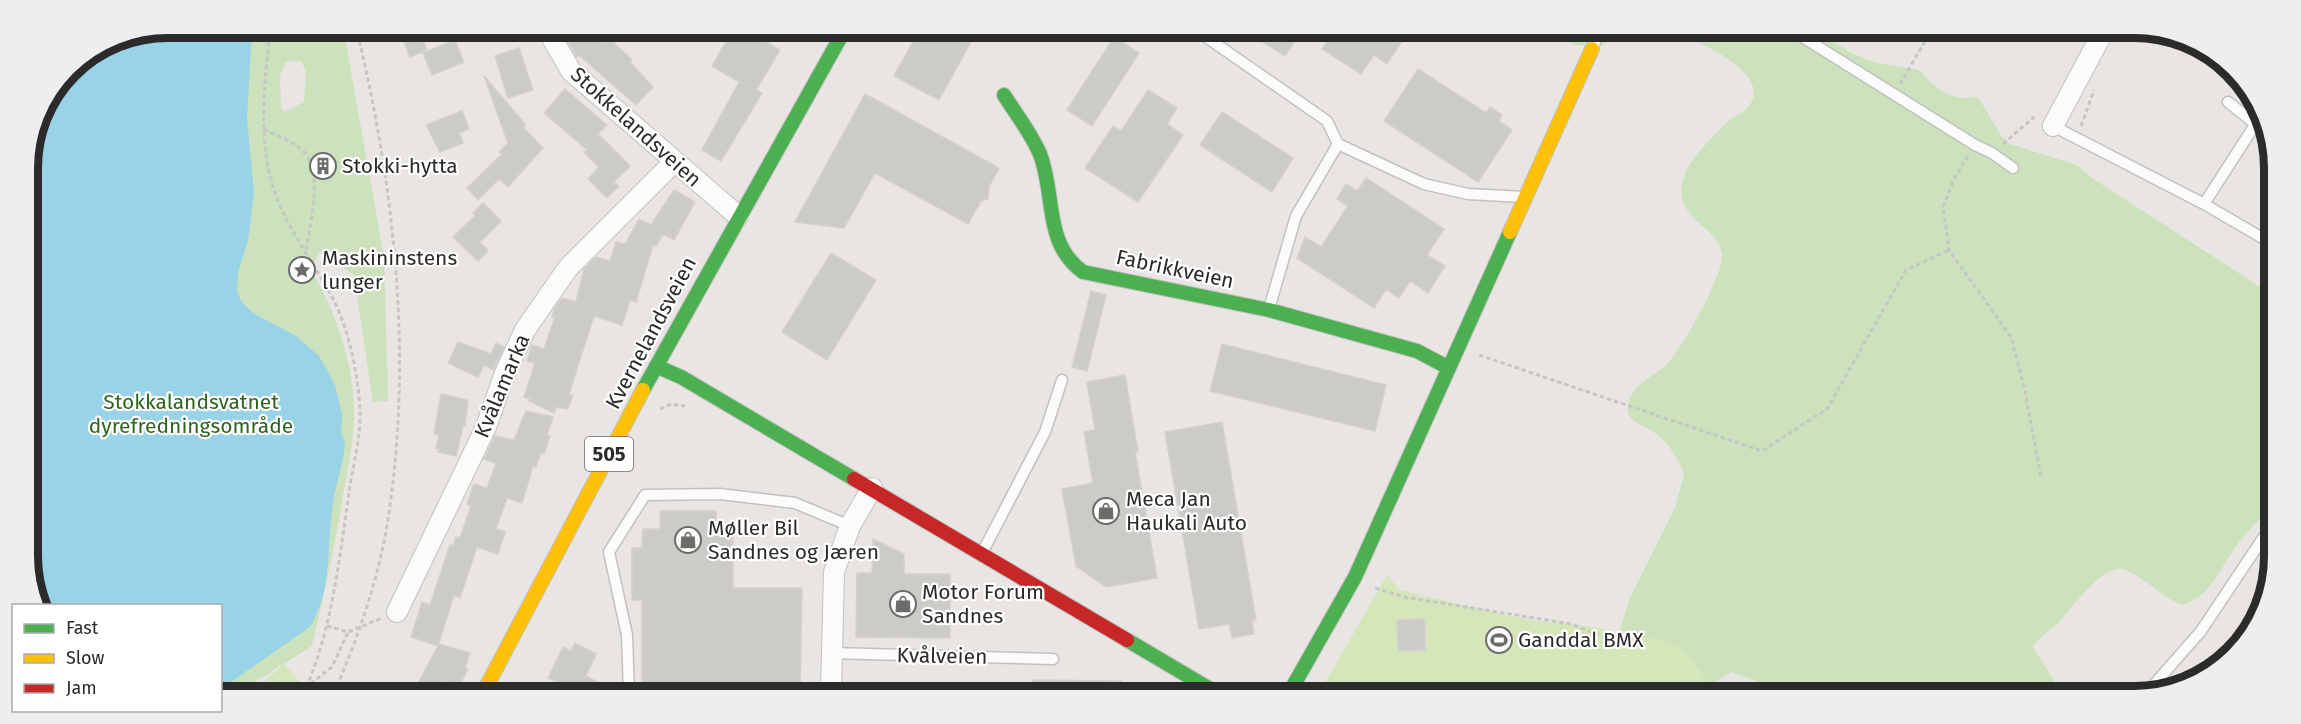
<svg xmlns="http://www.w3.org/2000/svg" width="2301" height="724" viewBox="0 0 2301 724" font-family="'Fira Sans',sans-serif">
	<rect width="100%" height="100%" fill="#e8e5e2"/>
	<!-- green -->
	<path fill="#cbe2bc" fill-rule="evenodd" d="M167,27H343L384,257L388,401L373,402L354,275L320,251L311,269C335,311 354,363 354,412C354,438 349,464 344,489C336,542 324,594 312,646L239,692H221L220,606L40,605L30,584L27,158L38,113L68,68L114,38ZM301,61L306,71L304,102L284,112L281,108L280,75L286,62ZM331,154L335,174L316,178L312,158Z
		M1554,30L1625,31L1601,46L1574,45Z
		M1672,31H1816L1853,54L1877,63L1919,70C1936,89 1951,102 1978,97L2002,137L2010,144L2077,165L2089,176L2271,294L2270,508C2259,521 2245,533 2236,546C2223,564 2209,598 2185,604C2172,607 2139,571 2121,569C2100,567 2072,608 2059,622C2050,631 2039,636 2033,647L2064,697L1799,696L1731,672L1717,681L1713,689L1678,647L1619,632L1630,598L1675,508L1684,474C1679,458 1666,440 1652,431C1646,427 1638,424 1632,419C1629,416 1627,412 1628,407C1630,385 1651,379 1666,365C1681,351 1722,277 1722,257C1722,224 1665,220 1686,172C1692,157 1718,131 1730,120C1736,115 1747,111 1751,103C1770,70 1692,39 1672,31Z"/>
	<!-- pitch -->
	<path fill="#d5e6ba" d="M1387,575L1400,590L1425,596L1524,619L1601,628C1617,638 1661,636 1678,646C1688,653 1705,679 1713,689L1714,696L1318,695Z
		M284,664L301,683L291,692H252Z"/>
	<!-- water -->
	<path fill="#98d3e7" d="M167,27H252L247,119L254,192L248,241L238,272L237,291L241,301L253,313L296,336L319,356L335,385L342,415L341,433L345,442C344,465 334,487 332,510C327,550 332,591 310,627L221,689L220,606L40,605L30,584L27,158L38,113L68,68L114,38Z"/>
	<!-- building -->
	<path fill="#cdcbc8" stroke="#d3d1cd" stroke-width="1.5" d="M408,28H418L427,50L410,57L400,31Z
		M564,28H592L607,43L610,39L632,60L630,62L653,87L636,105L579,55L577,57L567,40L572,36Z
		M734,28H743L780,50L756,90L762,93L721,161L702,150L739,82L712,66Z
		M920,29H978L939,100L894,76Z
		M1244,30H1302L1285,56Z
		M1335,30H1409L1387,64L1374,55L1361,74L1322,49Z
		M1114,37L1139,53L1092,126L1067,110Z
		M455,40L464,62L432,75L423,53Z
		M519,48L533,90L508,98L495,56Z
		M1418,69L1486,113L1490,107L1502,115L1499,121L1512,130L1478,182L1384,121Z
		M484,76L526,125L523,127L543,148L508,187L499,179L478,200L467,188L502,154L499,152L508,143Z
		M565,89L607,125L598,134L630,166L614,182L619,186L607,198L588,179L599,167L584,152L587,150L544,113Z
		M1148,90L1177,108L1167,124L1183,135L1138,202L1085,168L1113,126L1121,131Z
		M865,94L999,168L989,187L988,199L981,201L968,224L875,173L844,228L795,222Z
		M462,111L469,129L459,133L463,143L440,152L426,125Z
		M1222,112L1293,158L1272,192L1200,145Z
		M331,153L335,174L316,178L311,158Z
		M1366,178L1444,229L1427,255L1445,266L1428,293L1410,281L1399,298L1386,289L1374,308L1297,258L1305,237L1321,247L1348,206L1337,199L1346,184L1357,191Z
		M674,190L695,202L674,240L663,234L656,246L653,245L636,302L630,300L622,325L594,316L569,394L573,395L568,409L556,407L554,413L529,401L530,399L524,397L535,363L527,361L532,345L544,349L555,317H552L554,309L562,298L576,302L584,269L596,257L610,261L616,242L625,244L639,219L651,225Z
		M483,203L501,221L480,242L488,251L478,261L453,237L475,216L473,213Z
		M831,253L876,280L827,360L782,332Z
		M1091,291L1106,295L1087,371L1072,367Z
		M458,342L491,354L496,343L504,347L493,370L484,365L478,377L448,363Z
		M1222,344L1386,385L1375,431L1210,391Z
		M1125,375L1138,452H1135L1157,578L1106,587L1076,566L1062,489L1093,483L1084,432L1095,430L1087,382Z
		M441,394L468,400L465,426H463L456,456L438,452L439,449L436,448L439,435L434,434Z
		M526,411L553,417L547,435L550,436L544,454L541,453L536,467L533,466L522,503L507,498L496,529L505,532L498,554L477,547L460,598L454,595L438,646L411,637L422,602L430,605L450,545L453,546L456,537L460,538L471,506L467,504L474,484L487,488L496,463L484,459L495,436L514,440Z
		M1222,422L1256,620H1252L1254,634L1232,638L1229,624L1199,629L1165,432Z
		M660,511H716V529H733V588H802L800,694L642,690V600H632V548H642L643,529H660Z
		M873,539L904,554V574H950V638L856,637L857,573H872Z
		M1425,619V650L1398,651L1397,620Z
		M575,643L596,654L586,676L620,693H579L548,678L563,647L571,651Z
		M439,644L470,653L465,668L468,669L458,688L443,681L436,693H413Z
		M1033,680L1121,681L1134,694H1033Z"/>
	<g fill="none" stroke-linecap="round" stroke-linejoin="round">
		<defs>
			<path id="lane" d="M1196,30L1327,121L1338,144L1296,216L1269,309
				M1793,31L1975,145L1992,153L2013,168
				M1592,49L1600,30
				M2228,102L2268,134
				M2053,126L2204,204L2271,243
				M1338,144L1424,184L1468,194L1524,197
				M2204,204L2260,117
				M982,553L1045,432L1062,380
				M831,653L1053,659
				M629,693L627,635L609,552L645,495L720,494L795,503L850,526
				M831,693L959,694
				M2144,696L2201,631L2269,529"/>
			<path id="street" d="M546,28L571,71L738,216
				M2053,126L2103,32
				M397,612L486,427L505,373L525,330L568,268L674,162
				M831,694L834,572L850,526L872,488"/>
			<path id="fast" d="M1004,95C1016,114 1031,133 1040,154C1056,196 1043,243 1083,272L1269,310L1417,351L1449,368
				M656,366L681,377L854,479
				M643,390L845,29
				M1127,640L1220,695
				M1288,695L1355,577L1510,232"/>
			<path id="slow" d="M1510,232L1592,49
				M483,693L643,390"/>
			<path id="jam" d="M854,479L1127,640"/>
		</defs>
		<!-- lane casing -->
		<use href="#lane" stroke="#c2c1c2" stroke-width="13"/>
		<!-- street casing -->
		<use href="#street" stroke="#c2c1c2" stroke-width="22"/>
		<!-- fast casing -->
		<use href="#fast" stroke="#c2c1c2" stroke-width="16"/>
		<!-- slow casing -->
		<use href="#slow" stroke="#c2c1c2" stroke-width="16"/>
		<!-- jam casing -->
		<use href="#jam" stroke="#c2c1c2" stroke-width="16"/>
		<!-- path -->
		<path stroke="#c6c6c6" stroke-width="3" stroke-dasharray="4.5 3" stroke-linecap="butt" d="M270,27C265,85 256,143 277,198C295,246 332,283 346,331C354,358 360,389 360,417C360,442 352,469 349,493C339,561 332,630 304,693
			M1900,84L1931,31
			M2081,126L2094,90
			M264,129C277,136 295,142 305,153C323,175 310,225 306,251
			M2003,144L2034,117
			M1968,156L1954,179L1943,207L1949,250L2011,337L2024,386L2041,477
			M1479,355L1762,451L1827,409L1906,270L1949,250
			M660,409L671,404L685,406
			M1375,588L1404,597L1572,624L1610,640
			M327,626L348,632L382,618
			M299,693L332,667L348,632
			M334,693C358,638 379,578 388,519C413,357 395,187 356,27"/>
		<!-- lane -->
		<use href="#lane" stroke="#fcfbfb" stroke-width="10"/>
		<!-- street -->
		<use href="#street" stroke="#fcfbfb" stroke-width="20"/>
		<!-- fast -->
		<use href="#fast" stroke="#4caf50" stroke-width="14"/>
		<!-- slow -->
		<use href="#slow" stroke="#ffc107" stroke-width="14"/>
		<!-- jam -->
		<use href="#jam" stroke="#c62828" stroke-width="14"/>
	</g>
	<!-- icons -->
	<defs>
		<symbol id="building-ring" viewBox="-11 -11 22 22"><circle r="9.5" fill="#fff" stroke="#6d6c6b" stroke-width="1.5"/><path d="M-4-6H4V6H1V3H-1V6H-4ZM-2.5-4.3h1.7v1.8h-1.7ZM.8-4.3h1.7v1.8H.8ZM-2.5-1h1.7V.8h-1.7ZM.8-1h1.7V.8H.8Z" fill="#6d6c6b"/></symbol>
		<symbol id="sight-ring" viewBox="-11 -11 22 22"><circle r="9.5" fill="#fff" stroke="#6d6c6b" stroke-width="1.5"/><path d="M0-6L1.8-2.2L6-1.7L2.9 1.2L3.7 5.4L0 3.3L-3.7 5.4L-2.9 1.2L-6-1.7L-1.8-2.2Z" fill="#6d6c6b"/></symbol>
		<symbol id="shop-ring" viewBox="-11 -11 22 22"><circle r="9.5" fill="#fff" stroke="#6d6c6b" stroke-width="1.5"/><path d="M-5-2.5h2.3a2.7 3.5 0 0 1 5.4 0H5L5.5 6h-11ZM-1.5-2.5h3a1.5 2.3 0 0 0-3 0Z" fill="#6d6c6b"/></symbol>
		<symbol id="stadium-ring" viewBox="-11 -11 22 22"><circle r="9.5" fill="#fff" stroke="#6d6c6b" stroke-width="1.5"/><path d="M0-5a6.5 5 0 1 0 0 10a6.5 5 0 1 0 0-10ZM-3.5-1.8h7v3.6h-7Z" fill="#6d6c6b"/></symbol>
	</defs>
	<g fill-rule="evenodd">
		<use href="#building-ring" x="308" y="151" width="30" height="30"/>
		<use href="#sight-ring" x="287" y="255" width="30" height="30"/>
		<use href="#shop-ring" x="1091" y="496" width="30" height="30"/>
		<use href="#shop-ring" x="673" y="525" width="30" height="30"/>
		<use href="#shop-ring" x="888" y="589" width="30" height="30"/>
		<use href="#stadium-ring" x="1484" y="625" width="30" height="30"/>
	</g>
	<g text-anchor="middle" dominant-baseline="central" stroke-width="4.5" stroke-linejoin="round" paint-order="stroke">
		<!-- shield labels -->
		<rect fill="#fff" stroke="#6b6b6b" stroke-width="1.5" x="585" y="437" width="48" height="34" rx="4.5"/>
		<g font-size="20" font-weight="bold" fill="#2b2b2b">
			<text x="609" y="454">505</text>
		</g>
		<!-- street labels -->
		<g font-size="21" fill="#2b2b2b" stroke="#fff">
			<text transform="translate(636 127) rotate(42)">Stokkelandsveien</text>
			<text transform="translate(1175 269) rotate(12)">Fabrikkveien</text>
			<text transform="translate(651 333) rotate(-62)">Kvernelandsveien</text>
			<text transform="translate(502 386) rotate(-67)">Kvålamarka</text>
			<text transform="translate(942 656) rotate(1)">Kvålveien</text>
		</g>
		<!-- poi labels -->
		<g font-size="21" fill="#2b2b2b" stroke="#fff" text-anchor="start">
			<text x="342" y="166">Stokki-hytta</text>
			<text x="322" y="258">Maskininstens<tspan x="322" dy="24">lunger</tspan></text>
			<text x="1126" y="499">Meca Jan<tspan x="1126" dy="24">Haukali Auto</tspan></text>
			<text x="708" y="528">Møller Bil<tspan x="708" dy="24">Sandnes og Jæren</tspan></text>
			<text x="922" y="592">Motor Forum<tspan x="922" dy="24">Sandnes</tspan></text>
			<text x="1518" y="640">Ganddal BMX</text>
		</g>
		<!-- park labels -->
		<g font-size="21" fill="#2d651e" stroke="#fff">
			<text x="191" y="402">Stokkalandsvatnet<tspan x="191" dy="24">dyrefredningsområde</tspan></text>
		</g>
	</g>
	<!-- crop -->
	<path d="M0 0H2301V724H0ZM168 38H2134A130 130 0 0 1 2264 168V556A130 130 0 0 1 2134 686H168A130 130 0 0 1 38 556V168A130 130 0 0 1 168 38Z" fill="#eee" fill-rule="evenodd"/>
	<path fill="none" stroke="#2b2b2b" stroke-width="8" d="M168 38H2134A130 130 0 0 1 2264 168V556A130 130 0 0 1 2134 686H168A130 130 0 0 1 38 556V168A130 130 0 0 1 168 38Z"/>
	<!-- legend -->
	<rect x="12" y="604" width="210" height="108" fill="#ffffff" stroke="#aaaaaa" stroke-width="1.5"/>
	<rect x="24" y="624" width="30" height="9" fill="#4caf50" stroke="#aaaaaa" stroke-width="1.5"/>
	<text x="66" y="634" font-size="18" fill="#2b2b2b">Fast</text>
	<rect x="24" y="654" width="30" height="9" fill="#ffc107" stroke="#aaaaaa" stroke-width="1.5"/>
	<text x="66" y="664" font-size="18" fill="#2b2b2b">Slow</text>
	<rect x="24" y="684" width="30" height="9" fill="#c62828" stroke="#aaaaaa" stroke-width="1.5"/>
	<text x="66" y="694" font-size="18" fill="#2b2b2b">Jam</text>
</svg>
